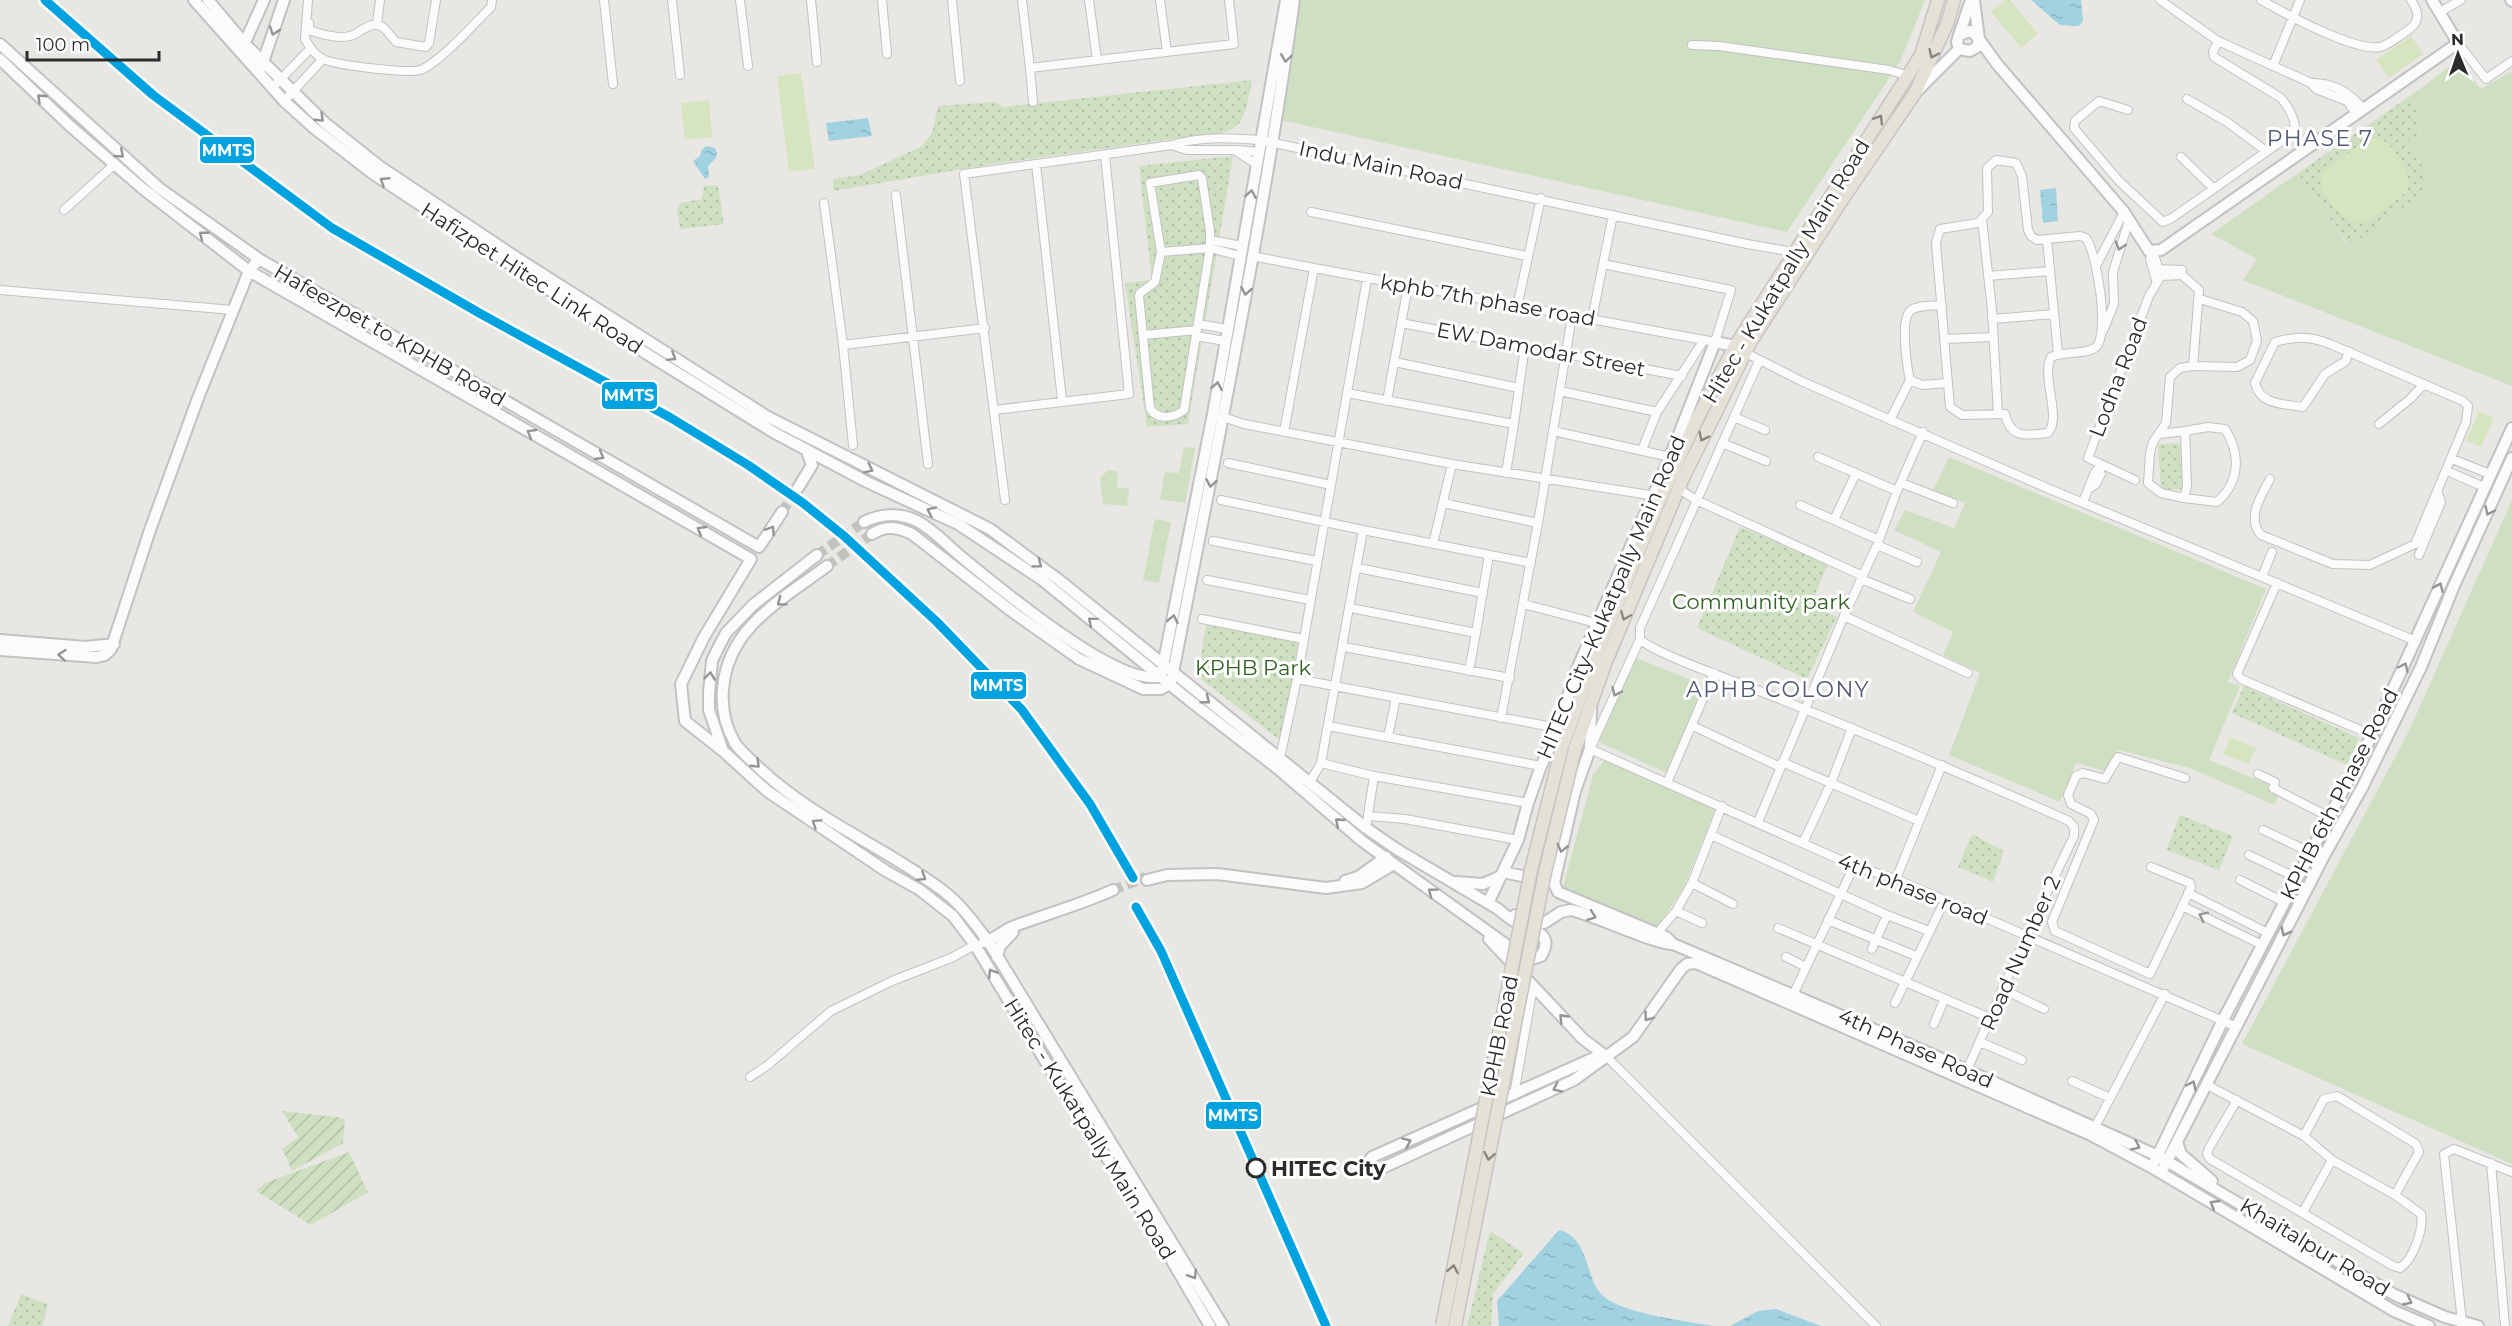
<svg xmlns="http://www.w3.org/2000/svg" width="2512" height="1326" viewBox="0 0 2512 1326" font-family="Montserrat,sans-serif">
	<defs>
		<pattern id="park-dots" width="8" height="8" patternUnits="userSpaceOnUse" patternTransform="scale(1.5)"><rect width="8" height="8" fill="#cee0c1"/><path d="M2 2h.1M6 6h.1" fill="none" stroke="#b1c0a6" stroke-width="1.8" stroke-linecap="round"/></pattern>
		<pattern id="garden-furrows" width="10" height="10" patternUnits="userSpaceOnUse" patternTransform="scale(1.5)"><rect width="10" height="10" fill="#cee0c1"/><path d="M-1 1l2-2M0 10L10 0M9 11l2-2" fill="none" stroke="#b1c0a6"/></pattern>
		<pattern id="water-ripples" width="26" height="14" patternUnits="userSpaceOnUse" patternTransform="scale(1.5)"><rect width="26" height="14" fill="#a1d2e1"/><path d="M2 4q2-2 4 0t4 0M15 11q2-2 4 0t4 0" fill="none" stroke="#8bb4c1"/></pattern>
	</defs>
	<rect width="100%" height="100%" fill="#e9e7e4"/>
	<!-- grass -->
	<path fill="#cee0c1" d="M1296,0H1925L1900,62L1787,232L1281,120Z
		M2458,60L2481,89L2512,71V386L2243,280L2257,259L2211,234L2298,173L2348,246L2419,159L2412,151L2408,141L2420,136L2413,94Z
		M1184,447L1195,448L1185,503L1160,499L1165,472L1179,473Z
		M1949,457L2266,589L2228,682L2240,686L2209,760L2270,785L2269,791L2279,796L2274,805L2190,768L2118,750L2105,771L2076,763L2060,802L1949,755L1980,673L1943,655L1953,632L1913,612L1941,552L1894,530L1905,510L1954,528L1965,503L1933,490Z
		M1108,470L1118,472L1117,487L1129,489L1127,506L1103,504L1100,478Z
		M2512,500V1164L2242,1044L2409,731Z
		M1155,519L1171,522L1159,583L1143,580Z
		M1634,657L1701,684L1695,707L1667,773L1599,742Z
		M1605,759L1716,807L1684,887L1658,926L1563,887L1593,775Z"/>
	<!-- park -->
	<path fill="url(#park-dots)" d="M1252,80C1243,126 1244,133 1194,136L992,164L833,191V179L860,175L922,146L932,133L938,106L995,102L1003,107Z
		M2413,94L2420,136L2408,141C2418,164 2431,166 2424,193L2349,246L2298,173Z
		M1233,156L1188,424L1147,427L1125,283L1152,280L1139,166Z
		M718,185L724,224L680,229L677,209L681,203L702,199L704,186Z
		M2180,443L2182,489L2161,490L2158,444Z
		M1740,527L1828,564L1810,606L1837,617L1807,679L1697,628Z
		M1208,616L1286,632H1301L1284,743L1197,676Z
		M2244,686L2359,738L2347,765L2232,713Z
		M2180,815L2233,836L2219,870L2166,850Z
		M1972,834L2004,851L1993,882L1958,867Z
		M1490,1231L1524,1253L1493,1294L1491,1326H1467Z
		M21,1294L48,1304L42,1326H8Z"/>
	<!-- garden -->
	<path fill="url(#garden-furrows)" d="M282,1111L345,1118L343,1143L292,1171L282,1149L298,1137Z
		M349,1152L368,1192L311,1225L256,1191L265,1183Z"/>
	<!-- pitch -->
	<path fill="#d6e4c0" d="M2005,0H2010L2038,34L2021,48L1991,12Z
		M2411,36L2423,54L2389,78L2376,60Z
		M801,73L815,169L789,172L777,76Z
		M709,100L712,137L685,140L681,103Z
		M2378,138C2393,142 2414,176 2407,192C2396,199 2371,222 2360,223C2346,225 2325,198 2321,186C2319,179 2322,173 2327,169L2367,139Z
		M2479,411L2494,418L2481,447L2466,441Z
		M2230,737L2256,748L2249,764L2223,754Z"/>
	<!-- water -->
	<path fill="url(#water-ripples)" d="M2031,0H2081L2083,21L2079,26L2060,25Z
		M868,118L872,136L829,141L826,123Z
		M707,146L715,148L717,153L716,158L708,166L709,177L705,179L693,161L700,156L702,149Z
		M2056,188L2058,221L2043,223L2040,190Z
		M1559,1230C1590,1237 1585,1280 1603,1296C1624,1314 1686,1321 1714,1326H1499L1497,1301Z
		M1776,1309L1821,1326H1730L1758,1311Z"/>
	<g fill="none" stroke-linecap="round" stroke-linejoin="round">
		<!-- secondary-tunnel -->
		<path stroke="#c3c2bf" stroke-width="10" stroke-dasharray="10 5" stroke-linecap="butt" d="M782,512L798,488
			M817,555L864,522
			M827,566L872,534
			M1113,890L1146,877"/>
		<defs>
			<path id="street" d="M308,0L305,39C309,46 315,56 323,59C335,65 412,75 423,69C444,58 474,24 491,7L492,0
				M604,0L613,84
				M672,0L680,75
				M740,0L748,66
				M811,0L817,62
				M882,0L887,54
				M952,0L960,81
				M1022,0L1030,68L1234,44L1229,0
				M1089,0L1097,60
				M1160,0L1167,52
				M2160,0L2218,41L2311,83C2332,82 2351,93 2363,109
				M2261,0C2284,13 2355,52 2380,47C2389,45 2399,36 2407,31C2421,22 2419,12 2411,0
				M2440,12L2461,0
				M309,23V30C320,34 338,39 350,36C359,34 363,26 377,24L384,28L396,42L426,47L429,43L436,0
				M377,24L380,0
				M2458,43L2486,79L2512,61
				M1692,45L1719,46L1889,70L1906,75
				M2273,66L2300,0
				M1030,68L1033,102
				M2311,83L2316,89L2347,101L2356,113
				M272,88L311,48
				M2187,99L2227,122L2266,151
				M284,101L323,59
				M2128,110L2099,101L2075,121L2074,128L2119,181L2163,222L2172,218L2286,138L2295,126C2293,114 2288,107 2281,98L2214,57L2213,52L2218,41
				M1174,146L1187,150H1234L1256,164
				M1236,150L1258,152
				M2181,157L2213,188
				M1996,160L2016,163L2022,176L2028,230L2031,236L2037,240L2080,236L2086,238C2097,254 2110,333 2096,347C2087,355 2063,351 2051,357C2041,377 2062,418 2048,433C2027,435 2011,440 2005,414L1962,415L1950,407L1936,243L1940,229L1978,223L1988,212L1987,168Z
				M1036,164L1062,400
				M896,195L928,464
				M824,203L843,345L853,445
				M64,210L115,164
				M1311,212L1527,256
				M1982,219L1992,310L1998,414
				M2047,239L2058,354
				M1210,240L1242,246
				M1161,252L1210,248V231L1202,178L1199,175L1150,183L1161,252L1155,282L1140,293L1139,296L1150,408C1157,421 1174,418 1184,410L1210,248L1240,256
				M1252,256L1314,268
				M2150,259L2156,281
				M1603,264L1613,215
				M2096,266L2124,212
				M2159,269L2182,270
				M1988,276L2050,271
				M0,290L233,310
				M1942,305C1933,306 1916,305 1910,311C1900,321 1907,367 1910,380L1922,385L1948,383
				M1517,307L1541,198
				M1992,319L2054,314
				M1401,323L1682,376
				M1198,324L1227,329
				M2103,331L2114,304L2113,272L2129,220
				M1143,335L1197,330
				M1196,336L1225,341
				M1945,339L1993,337
				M843,345L985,328
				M1746,353L1801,381L2047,488L2416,641
				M1759,361L1640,628V639C1652,653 1735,681 1757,690C1862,732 1966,775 2069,821L2074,827V836L2026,936L1967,1070
				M1395,362L1519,388L1514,424
				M2193,366L2237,367L2250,360L2257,341L2253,321L2242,312L2200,299
				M1519,388L1525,346
				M1560,391L1657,412
				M1347,393L1514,424L1506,473
				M1387,401L1408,286
				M994,410L1129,394L1105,155
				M1220,416L1244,424L1452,464L1656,496
				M1734,417L1765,430
				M1891,418L1910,380
				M2379,424L2410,399L2424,384
				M1553,431L1670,457
				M1284,432L1314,268L1715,342L1731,290L1603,264L1592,319
				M2160,434L2185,431L2187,486L2184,498L2161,493L2148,483L2150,453L2153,442L2166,423L2170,377L2180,368L2193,366L2199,290L2182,275L2161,276
				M1722,443L1766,461
				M1642,450L1657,412L1704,340
				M1818,457L1897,491
				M2452,459L2490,474
				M1228,463L1331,485
				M2447,471L2484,487
				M2270,479C2261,496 2246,518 2261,535L2333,564L2370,565L2415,544L2466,422L2468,406L2463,401L2330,344C2310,336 2296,336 2275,342L2255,383C2260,405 2283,404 2303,407L2325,374L2346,361L2348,351
				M2135,480L2088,458L2149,296L2161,276L2153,252
				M1901,483L1953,503
				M2090,488L2096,484L2101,474L2099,469
				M1679,489L1696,500L1863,576
				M2184,498L2217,502C2240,482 2241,454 2225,429L2208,427L2185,431
				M1005,500L964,174L1172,145C1201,136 1231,138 1260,140L1747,244L1793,252
				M1221,500L1363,530
				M2083,502L2095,472L2101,466
				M1443,503L1538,523L1501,718
				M1800,505L1879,540
				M1834,520L1856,473
				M1538,523L1572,316
				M1213,541L1317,561
				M1433,544L1452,464
				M1877,545L1917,562
				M2419,555L2441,502L2438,493
				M1358,568L1483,593
				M2262,577L2272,552
				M1861,579L1910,599
				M1207,580L1310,600
				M2277,583L2237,674L2241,679L2372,735
				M1524,604L1596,623
				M1351,608L1476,633L1469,671
				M1844,616L1968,673
				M1202,619L1303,639
				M1476,633L1489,555
				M1640,639L1590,749L1854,866L1896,879L2237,1027
				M1344,647L1510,678
				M1297,679L1558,728
				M1328,726L1541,766
				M1693,726L1780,767
				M1388,737L1396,698
				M1280,758L1297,679L1367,279
				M1782,762L1919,821
				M2258,774L2275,782L2273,788L2329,817
				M1374,776L1321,763L1363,530L1531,563
				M1310,782L1321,763
				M1667,783L1714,673
				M1369,816L1405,819L1518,840
				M1758,822L1844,616L1877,545L1897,491L1923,432
				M1366,828L1374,776L1528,803
				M2263,830L2310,852
				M1711,835L1887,915L1929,931
				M1803,843L1831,783L1852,728
				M2249,855L2297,878
				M2151,867L2190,883L2191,888L2150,974L2055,931L2052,922L2094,820L2091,814L2071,804L2068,795L2076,776L2083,773L2105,779L2118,757L2185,778
				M1896,879L1942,765
				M2240,880L2284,902
				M1692,883L1733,904
				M2188,893L2268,933
				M2182,906L2262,945
				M1676,911L1702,923
				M1828,920L1916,956
				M1778,928L1990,1018
				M1654,937L1676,911L1692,883L1722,806
				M1872,949L1887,915
				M1786,957L1806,967
				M2002,989L2044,1009
				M1793,995L1854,866
				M1895,1003L1945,900
				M1934,1024L1944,1000
				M1980,1042L2022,1060
				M1607,1057L1876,1326
				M750,1077L768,1065L831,1011L892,981L951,958L975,945
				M2072,1081L2110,1098
				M2207,1085L2304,1136L2332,1160L2395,1195L2421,1214C2424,1229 2413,1260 2400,1268L2393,1266L2210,1159L2207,1154L2209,1148L2237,1100
				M1514,1095L1533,987
				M2095,1127L2165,994
				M2304,1136L2324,1099L2337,1096L2416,1144L2419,1152L2395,1195
				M2491,1163L2505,1326
				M2303,1212L2332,1160
				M2462,1322L2444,1154L2454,1149L2512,1172"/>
			<path id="secondary" d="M194,0L284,101L314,128L372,173L647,354L773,432L867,482L958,524L1041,579L1189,700L1277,768L1362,841L1519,954L1532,959L1541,956C1556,932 1530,929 1514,921C1508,918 1503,913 1498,909L1398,850L1366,828L1059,580L990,529L768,417L517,258L379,166L325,123L245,44L208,0
				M1974,0L1979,39L1977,47L1970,51L1959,49L1957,42L1959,35L1970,31C1974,33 1976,35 1979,39L1997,64L2124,212L2149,251L2161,250L2458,43L2432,0
				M2511,0L2512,1
				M1959,35L1971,0
				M0,44L159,188L259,259L759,547L782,512
				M242,49L264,0
				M0,59L70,126L142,188L249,271L751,559L704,637L681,684L685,721L723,751
				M261,68L284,0
				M1917,91L1959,49
				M798,488L812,465L806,449
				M864,522C881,513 900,513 917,521C934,530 949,547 964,559C997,586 1120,690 1161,676L1213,414L1286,0
				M872,534C886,525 897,527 912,534L1010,610L1079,659L1143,689H1161L1171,683C1215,456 1262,229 1294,0
				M817,555L753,605L726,633L719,646L712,661L709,692V710L723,751L767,791L886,871L920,890L953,916L975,945L1061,1087L1154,1230L1210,1326
				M827,566C798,588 761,609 740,640C720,670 716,711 735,743C740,751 750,759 757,766C811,818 883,846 942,890C961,904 974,923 988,941L1223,1326
				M0,640L86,647L114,644
				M0,650L97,657L105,655L111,649L150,530L198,398L249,271L259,259
				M1591,709L1590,749L1575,791L1554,883L1558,892L1666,937L1673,944L1922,1050L2158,1156L2395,1295L2445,1317L2478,1326
				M1503,872L1550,882
				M1147,880L1167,875L1217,874L1326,888L1362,883L1394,864
				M1345,881L1358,877L1386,857
				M1456,882L1483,884L1501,876
				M1488,903L1518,840L1528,803L1541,766L1555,737L1577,669L1670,457L1715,342L1735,346
				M1515,915L1544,923L1561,912L1571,910C1592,914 1659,946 1673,944
				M1489,939L1583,1039L1607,1057
				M984,942C995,939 1001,932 1012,927C1046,914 1080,905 1113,890
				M997,957L1000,946L1013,932
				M1607,1057H1597L1587,1061L1372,1157L1366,1166L1378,1170L1574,1080L1633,1037L1681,969L1687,964L1696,963L2091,1135L2151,1167L2394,1311L2429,1326
				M2177,1142L2181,1154L2212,1181
				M2155,1161L2223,1020L2372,735L2512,428
				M2164,1167L2326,852L2363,786L2421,667L2453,588L2512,458"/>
			<path id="primary" d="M1562,747L1596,654L1660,499L1696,421L1735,346L1921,55L1938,0
				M1575,749L1605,664L1683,478L1716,412L1751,341L1844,197L1915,93L1947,24L1954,0"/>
		</defs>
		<!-- street casing -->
		<use href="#street" stroke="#c2c2c2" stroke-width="10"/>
		<!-- secondary casing -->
		<use href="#secondary" stroke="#c2c2c2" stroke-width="14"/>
		<!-- primary casing -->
		<use href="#primary" stroke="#c5c4c3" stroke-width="15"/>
		<!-- street -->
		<use href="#street" stroke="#fcfbfb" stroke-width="8"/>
		<!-- secondary -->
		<use href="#secondary" stroke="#fcfbfb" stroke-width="10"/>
		<!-- primary -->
		<use href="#primary" stroke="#e6e1d7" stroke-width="12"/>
		<defs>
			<path id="primary-bridge" d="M1442,1326L1531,870L1562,747
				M1455,1326L1545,872L1575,749"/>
		</defs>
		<!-- primary-bridge casing -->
		<use href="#primary-bridge" stroke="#c5c4c3" stroke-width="15" stroke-linecap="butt"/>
		<!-- primary-bridge -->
		<use href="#primary-bridge" stroke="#e6e1d7" stroke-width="12"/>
		<defs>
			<path id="rail-1" d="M45,0L153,95L332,228L481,314L671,418L748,465L803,503L844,536L937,622L1022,710L1090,804L1133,878
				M1136,907L1161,951L1326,1326"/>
		</defs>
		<!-- rail-1 casing -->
		<use href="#rail-1" stroke="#fff" stroke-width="14"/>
		<!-- rail-1 -->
		<use href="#rail-1" stroke="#00a3e0" stroke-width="9"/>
	</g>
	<!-- one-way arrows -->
	<defs><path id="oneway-chevron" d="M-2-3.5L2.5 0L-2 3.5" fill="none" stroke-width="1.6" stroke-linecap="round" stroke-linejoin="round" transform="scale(1.5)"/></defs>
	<g stroke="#949494">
		<use href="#oneway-chevron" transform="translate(274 31) rotate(109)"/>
		<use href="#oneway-chevron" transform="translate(1286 58) rotate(98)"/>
		<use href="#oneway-chevron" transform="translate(41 98) rotate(-137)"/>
		<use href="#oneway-chevron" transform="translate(320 118) rotate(44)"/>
		<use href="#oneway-chevron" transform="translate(120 154) rotate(41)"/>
		<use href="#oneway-chevron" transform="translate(384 181) rotate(-147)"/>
		<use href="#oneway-chevron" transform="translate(1251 194) rotate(-80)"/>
		<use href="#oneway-chevron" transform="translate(203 235) rotate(-142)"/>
		<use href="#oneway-chevron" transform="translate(2120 246) rotate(107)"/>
		<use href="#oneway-chevron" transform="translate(1246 291) rotate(100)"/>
		<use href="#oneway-chevron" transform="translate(672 357) rotate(32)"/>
		<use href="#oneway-chevron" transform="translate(1217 386) rotate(-80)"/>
		<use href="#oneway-chevron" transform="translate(531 433) rotate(-150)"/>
		<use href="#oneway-chevron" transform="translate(600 456) rotate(30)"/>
		<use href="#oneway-chevron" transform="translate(869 469) rotate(26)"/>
		<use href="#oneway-chevron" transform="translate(1211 483) rotate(100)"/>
		<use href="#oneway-chevron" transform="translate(931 511) rotate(-155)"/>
		<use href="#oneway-chevron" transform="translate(2489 511) rotate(115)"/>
		<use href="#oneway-chevron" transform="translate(701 530) rotate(-150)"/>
		<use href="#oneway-chevron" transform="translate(771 530) rotate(-56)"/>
		<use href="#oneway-chevron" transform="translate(1038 564) rotate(37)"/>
		<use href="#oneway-chevron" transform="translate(2439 587) rotate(-66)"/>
		<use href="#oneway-chevron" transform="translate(781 602) rotate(143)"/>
		<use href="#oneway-chevron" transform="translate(1173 619) rotate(-79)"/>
		<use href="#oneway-chevron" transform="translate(1092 621) rotate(-140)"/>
		<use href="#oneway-chevron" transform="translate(62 655) rotate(-175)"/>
		<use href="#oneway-chevron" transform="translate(2404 667) rotate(-65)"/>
		<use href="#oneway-chevron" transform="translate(710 676) rotate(-83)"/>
		<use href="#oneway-chevron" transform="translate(1616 692) rotate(115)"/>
		<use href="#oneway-chevron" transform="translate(1206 700) rotate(38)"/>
		<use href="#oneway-chevron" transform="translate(756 764) rotate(44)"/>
		<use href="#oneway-chevron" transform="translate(1339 822) rotate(-139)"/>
		<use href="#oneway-chevron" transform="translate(816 823) rotate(-146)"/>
		<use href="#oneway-chevron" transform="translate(1562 848) rotate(103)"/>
		<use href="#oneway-chevron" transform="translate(922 877) rotate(32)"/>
		<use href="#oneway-chevron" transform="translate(1432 892) rotate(-143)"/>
		<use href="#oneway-chevron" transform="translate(1592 916) rotate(20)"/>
		<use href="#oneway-chevron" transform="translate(2203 916) rotate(-154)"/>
		<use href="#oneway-chevron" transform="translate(2285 932) rotate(117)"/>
		<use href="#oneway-chevron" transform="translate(992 973) rotate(-121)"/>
		<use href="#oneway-chevron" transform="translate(1648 1017) rotate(126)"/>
		<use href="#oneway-chevron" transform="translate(1563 1018) rotate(-134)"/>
		<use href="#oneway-chevron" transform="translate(2192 1085) rotate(-65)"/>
		<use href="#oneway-chevron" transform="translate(1557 1088) rotate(155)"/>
		<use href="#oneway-chevron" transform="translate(1407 1142) rotate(-24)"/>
		<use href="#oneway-chevron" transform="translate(2136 1146) rotate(25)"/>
		<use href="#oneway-chevron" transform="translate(2214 1204) rotate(-149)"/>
		<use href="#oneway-chevron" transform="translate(1193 1275) rotate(59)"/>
		<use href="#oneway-chevron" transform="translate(2408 1301) rotate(27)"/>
	</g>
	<g stroke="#898682">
		<use href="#oneway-chevron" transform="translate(1933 54) rotate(115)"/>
		<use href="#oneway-chevron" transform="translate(1879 119) rotate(-58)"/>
		<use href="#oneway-chevron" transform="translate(1703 437) rotate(116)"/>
		<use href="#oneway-chevron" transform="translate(1625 616) rotate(113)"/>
		<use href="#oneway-chevron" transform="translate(1489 1156) rotate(101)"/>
		<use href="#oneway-chevron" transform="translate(1453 1269) rotate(-79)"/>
	</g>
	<!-- markers -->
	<circle fill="#fff" stroke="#2c2c2c" stroke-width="3" cx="1256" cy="1168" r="9"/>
	<g text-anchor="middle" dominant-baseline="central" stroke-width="6" stroke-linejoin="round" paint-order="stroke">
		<!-- street labels -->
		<g font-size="21" fill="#2c2c2c" stroke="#fff">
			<text transform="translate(1381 165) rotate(12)">Indu Main Road</text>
			<text transform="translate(1786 271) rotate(-59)">Hitec - Kukatpally Main Road</text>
			<text transform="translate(532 278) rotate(33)">Hafizpet Hitec Link Road</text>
			<text transform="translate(1488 300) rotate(10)">kphb 7th phase road</text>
			<text transform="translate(390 335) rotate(30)">Hafeezpet to KPHB Road</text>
			<text transform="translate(1541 349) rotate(11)">EW Damodar Street</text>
			<text transform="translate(2118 377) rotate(-69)">Lodha Road</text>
			<text transform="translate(1611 597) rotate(-67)">HITEC City–Kukatpally Main Road</text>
			<text transform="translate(2339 794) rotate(-63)">KPHB 6th Phase Road</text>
			<text transform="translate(1913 889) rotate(22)">4th phase road</text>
			<text transform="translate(2020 953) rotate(-66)">Road Number 2</text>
			<text transform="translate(1499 1036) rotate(-79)">KPHB Road</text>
			<text transform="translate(1916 1048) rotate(24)">4th Phase Road</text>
			<text transform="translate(1090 1129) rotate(58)">Hitec - Kukatpally Main Road</text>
			<text transform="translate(2315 1247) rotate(31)">Khaitalpur Road</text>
		</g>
		<!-- park labels -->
		<g font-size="21" fill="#326124" stroke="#fff">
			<text x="1761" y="601">Community park</text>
			<text x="1253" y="667">KPHB Park</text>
		</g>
		<!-- stop labels -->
		<g font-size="21" font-weight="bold" fill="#2c2c2c" stroke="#fff" text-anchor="start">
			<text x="1271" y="1168">HITEC City</text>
		</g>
		<!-- neighbourhood labels -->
		<g font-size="22" letter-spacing="1.5" fill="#525978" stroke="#fff">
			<text x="2320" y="138">PHASE 7</text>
			<text x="1778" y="689">APHB COLONY</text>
		</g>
	</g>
	<g stroke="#fff" stroke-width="2">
		<rect x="199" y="136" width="56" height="28" rx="6" fill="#00a3e0"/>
		<rect x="601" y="381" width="57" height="29" rx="6" fill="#00a3e0"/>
		<rect x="970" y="671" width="57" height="29" rx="6" fill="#00a3e0"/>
		<rect x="1205" y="1101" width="57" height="29" rx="6" fill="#00a3e0"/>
	</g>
	<g font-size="16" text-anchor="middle" font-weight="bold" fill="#fff">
		<text x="227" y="156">MMTS</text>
		<text x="629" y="401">MMTS</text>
		<text x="998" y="691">MMTS</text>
		<text x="1233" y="1121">MMTS</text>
	</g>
	<!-- north arrow -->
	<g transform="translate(2458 54) rotate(358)" stroke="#ffffff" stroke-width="4.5" paint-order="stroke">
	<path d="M0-4.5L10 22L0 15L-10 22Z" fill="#2c2c2c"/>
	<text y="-9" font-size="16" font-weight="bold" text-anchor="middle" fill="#2c2c2c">N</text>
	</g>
	<!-- scale -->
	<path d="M27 51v9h132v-9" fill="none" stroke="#2c2c2c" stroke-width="3"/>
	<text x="36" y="51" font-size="18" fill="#2c2c2c" stroke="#ffffff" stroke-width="4.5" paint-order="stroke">100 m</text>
</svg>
